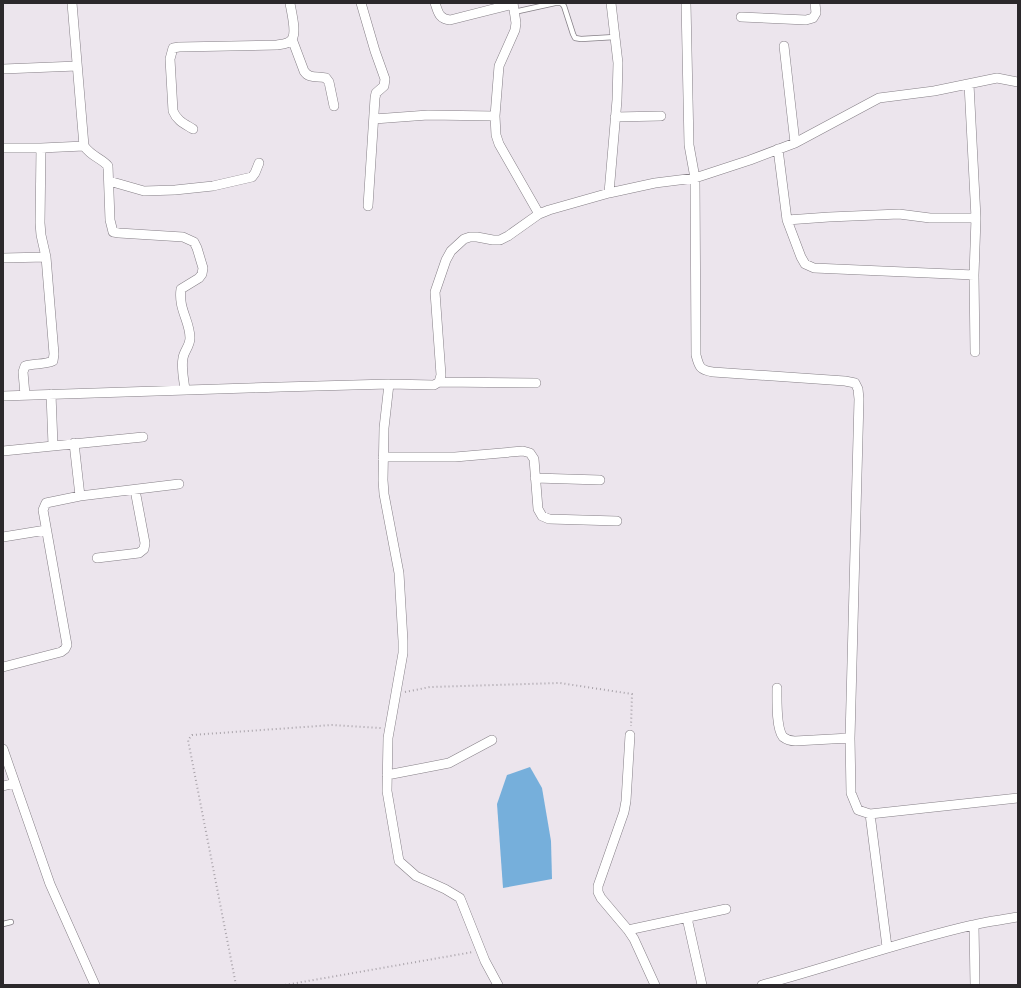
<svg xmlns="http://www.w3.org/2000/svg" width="1021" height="988" viewBox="0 0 1021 988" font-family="Poppins,sans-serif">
	<rect width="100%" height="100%" fill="#ece5ed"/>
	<!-- water -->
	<path fill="#76afdb" d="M530,767L542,788L551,841L552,879L503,888L497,804L507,775Z"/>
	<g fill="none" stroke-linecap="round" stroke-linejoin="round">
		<defs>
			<path id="lane" d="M514,12L555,3H561L564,6L573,34L575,38L581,39L615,37
				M3,924L11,922"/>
			<path id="street" d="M72,3L84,146
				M361,3L375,51L385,79L384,86L376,93L375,98L368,206
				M435,3C438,12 439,19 450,20L513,4
				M513,3L516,23L515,30L499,66L495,116L496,135L499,144L539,214
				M686,3L689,145L695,178L696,355C699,367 700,370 713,372L845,381L855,383L858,389L859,399L850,738L851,793L858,810L870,814L1018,798
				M741,17L806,20L813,18L816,13L815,3
				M292,39L304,71C309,79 317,76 326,78L329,82L334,106
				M784,46L795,143
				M3,69L77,66
				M969,84L976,218L974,275L975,352
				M615,117L661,116
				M374,119L428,115L495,116
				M193,129C185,124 177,121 173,111L170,59L173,48L179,47L277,45C282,44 289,44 292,39C297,32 291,11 290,3
				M3,148H41L84,146C92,157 101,158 108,166L110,220L113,232L119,233L183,237L194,242L197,248L203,268L202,274L199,278L181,289C178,309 190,321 190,338C190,346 184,351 183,358C181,368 184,380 185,390
				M778,149L787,220L801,257L805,264L814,268L974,275
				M109,181L144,191L175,190L213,186L252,177L255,173L259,163
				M609,193L617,100L618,63L611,3
				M787,220L829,217L899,214L930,218H976
				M3,258L46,257
				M439,382L536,383
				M389,384L384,428L383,480L384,494L399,573L403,641V653L388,738L387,791L399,861L416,876L445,889L460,898L485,961L498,985
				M51,394L53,445
				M25,395L23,372L25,366C34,363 44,365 53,361L54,354L46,257L41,235L40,223L41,148
				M3,396L281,387L389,384L434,385L439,382L441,375L435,292L446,260L451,251L464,239L470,237H477L493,240H500L508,236L539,214L549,210L609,193L655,183L695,178L750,160L795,143L879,98L934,91L997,78L1018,82
				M74,443L80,496
				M3,451L143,437
				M383,457H455L523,451L530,453L534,459L538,509L542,516L549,519L617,521
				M535,478L600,480
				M3,537L46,530
				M97,558L139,553L144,549L145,543L135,490
				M3,667L61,652L65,649L67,645L43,510L46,503L80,496L179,484
				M777,688C777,700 776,728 783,737C787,740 790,741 795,741L850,738
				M630,735L626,801L624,812L598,886V892L601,898L628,930L634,939L655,985
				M3,749L50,884L95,985
				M387,775L449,763L492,740
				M3,786L15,783
				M870,814L887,947
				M687,918L702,985
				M974,925L975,985
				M628,930L726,909
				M762,985C833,966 902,941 973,925C988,921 1003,920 1018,917"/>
		</defs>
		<!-- lane casing -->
		<use href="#lane" stroke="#857f86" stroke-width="6"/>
		<!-- street casing -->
		<use href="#street" stroke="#857f86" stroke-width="10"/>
		<!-- path -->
		<path stroke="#a9a3aa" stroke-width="2" stroke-dasharray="1 3" stroke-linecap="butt" d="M405,692L430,687L560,683L632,694L631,726
			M236,985L188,740L192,735L332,725L381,728
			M285,985L473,952"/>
		<!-- lane -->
		<use href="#lane" stroke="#fff" stroke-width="4.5"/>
		<!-- street -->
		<use href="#street" stroke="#fff" stroke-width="9"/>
	</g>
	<!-- border -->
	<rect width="1021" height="988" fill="none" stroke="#2b282b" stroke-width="8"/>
</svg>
